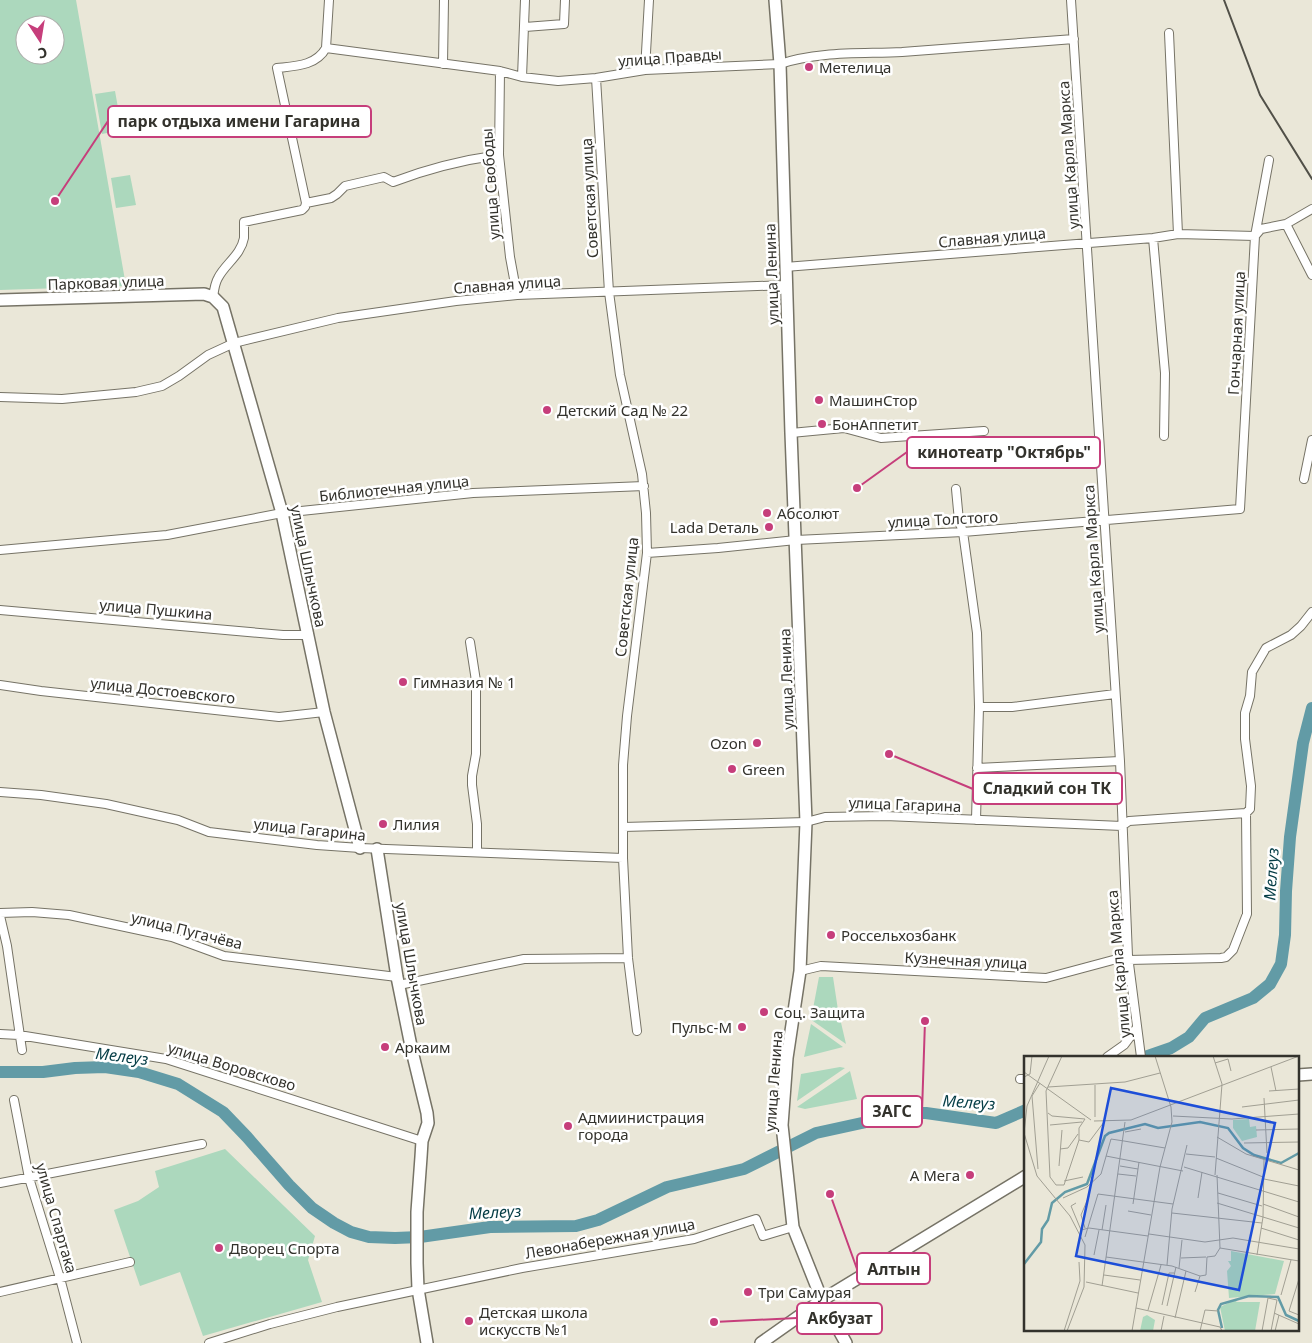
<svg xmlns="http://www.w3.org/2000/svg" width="1312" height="1343" viewBox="0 0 1312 1343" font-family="'Noto Sans',sans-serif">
	<rect width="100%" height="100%" fill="#eae7d8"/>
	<!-- green -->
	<path fill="#acd8bd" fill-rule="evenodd" d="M0,0H76L126,286L0,290ZM25,25H55V55H25Z
		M115,91L122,130L102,134L95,94Z
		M130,175L136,205L116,208L111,178Z
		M819,977H833L838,1010L812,1014Z
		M839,1014L846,1044L810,1019Z
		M811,1024L843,1047L804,1057Z
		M840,1067L845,1068L797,1101L801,1074Z
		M850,1071L857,1099L805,1109L797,1107Z
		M225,1149L315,1236L308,1260L322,1302L203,1336L180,1272L140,1286L114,1210L138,1201L159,1187L155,1171Z"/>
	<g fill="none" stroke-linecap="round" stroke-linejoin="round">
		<!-- river -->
		<path stroke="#629ba6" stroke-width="12" d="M1145,1057L1171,1048L1189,1037L1205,1018L1253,998L1270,984L1281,964L1285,935L1286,891L1290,837L1303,743L1312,708
			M0,1072H43L75,1068L105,1067L139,1072L178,1084L223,1112L247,1137L289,1185L312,1208L334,1223L351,1232L369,1237L395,1238L420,1237L490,1227L576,1226L598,1220L667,1187L744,1169L816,1133L871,1121L889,1111L906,1113H926L996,1123L1026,1110"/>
		<defs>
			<path id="street" d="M1071,0L1120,761L1128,956L1141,1057
				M525,27L564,24L565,0
				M1169,33L1178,234
				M326,48L329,0
				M443,64L444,0
				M645,70L649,0
				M500,71L499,155L510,257L517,295
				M522,77L525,0
				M596,78L609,292L620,375L642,474L646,513L647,553L627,716L623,765V858L628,958L637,1031
				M306,203L331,198L337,194L345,186L384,177L393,182C427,169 463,160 499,155
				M1286,224L1312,275
				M1153,238L1165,373L1164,436
				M785,267L1153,238L1178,234L1255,236L1261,229L1286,224L1312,209
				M213,297C214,290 215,283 218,278C225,264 241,255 244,238C244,233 244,227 244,222L302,210L305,207L306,203L277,68C295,66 316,66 326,48L500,71L522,77L558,81L596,78L645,70L780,64C818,51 862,54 902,52C959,48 1017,43 1074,39
				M0,397L62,399L136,392L162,386L179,376L208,355L234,343L338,318L456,301L517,295L786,285
				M791,433L844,428L881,438L984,431
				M1304,479L1312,440
				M956,489L959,521L963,532L977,633L979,707L976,820
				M0,550L167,535L282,513L473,493L644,486
				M647,553L718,548L796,540L963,532L1240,509L1255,236L1269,160
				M0,610L283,635H309
				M470,642L476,681V754L472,776V785L477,824V851
				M0,685L41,691L279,717L324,712
				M979,707H1012L1115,694
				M977,768L1120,761
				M0,792L41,795L106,804L178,820L209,832L317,845L360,848L623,858
				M1246,813L1250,809L1251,786L1245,739V713L1250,696L1252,672L1266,648L1291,635L1301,626L1312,612
				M623,827L806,822L825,817L885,816L1122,826L1129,821L1246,813
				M0,913L32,912L69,915L172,937L224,956L397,977
				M0,916L7,946L22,1050
				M1128,960L1221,958L1226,957L1233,950L1247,914L1246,813
				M800,971L821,966L1046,978L1128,956
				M399,985L524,959L628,958
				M0,1034L19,1035L166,1059L422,1141
				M1107,1057L1124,1045L1136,1029
				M1020,1079H1026
				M14,1100L29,1178L60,1278L77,1343
				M0,1183L202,1144
				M0,1292L130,1262
				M209,1343L270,1324L337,1307L522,1268L694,1239L756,1219L763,1236L793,1227"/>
			<path id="secondary" d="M775,0L780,64L791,433L806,822L800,971L787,1058L782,1125L793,1227L822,1300L846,1343
				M0,300L204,294L213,297L223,307L282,513L324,712L360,848
				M377,849L397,977L412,1051L427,1113L428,1123L422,1141L421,1157L417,1212V1263L418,1289L427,1343
				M1298,1075L1312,1074
				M761,1343L822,1300L1026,1176"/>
		</defs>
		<!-- street casing -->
		<use href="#street" stroke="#767366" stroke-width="10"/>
		<!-- secondary casing -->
		<use href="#secondary" stroke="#767366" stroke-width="14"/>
		<!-- street -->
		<use href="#street" stroke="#fff" stroke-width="8"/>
		<!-- secondary -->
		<use href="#secondary" stroke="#fff" stroke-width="11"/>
		<!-- rail -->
		<path stroke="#515048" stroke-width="2" d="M1224,0L1260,95L1312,179"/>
	</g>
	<!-- markers -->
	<g fill="#c63e7b" stroke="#fff" stroke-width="2">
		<circle cx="809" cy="67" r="5"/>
		<circle cx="819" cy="400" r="5"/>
		<circle cx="547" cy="410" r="5"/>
		<circle cx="822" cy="424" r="5"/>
		<circle cx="767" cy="513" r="5"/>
		<circle cx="769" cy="527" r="5"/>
		<circle cx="403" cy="682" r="5"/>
		<circle cx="757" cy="743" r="5"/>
		<circle cx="732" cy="769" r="5"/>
		<circle cx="383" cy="824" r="5"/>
		<circle cx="831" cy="935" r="5"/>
		<circle cx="764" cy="1012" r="5"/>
		<circle cx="742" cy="1027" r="5"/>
		<circle cx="385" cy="1047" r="5"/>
		<circle cx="568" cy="1126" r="5"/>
		<circle cx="970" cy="1175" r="5"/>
		<circle cx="219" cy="1248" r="5"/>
		<circle cx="748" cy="1292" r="5"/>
		<circle cx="469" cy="1321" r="5"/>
	</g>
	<g text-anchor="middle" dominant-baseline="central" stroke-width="5" stroke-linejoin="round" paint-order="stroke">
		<!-- street labels -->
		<g font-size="15" fill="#33322c" stroke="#fff">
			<text transform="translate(670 57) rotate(-4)">улица Правды</text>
			<text transform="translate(1068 155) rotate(-94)">улица Карла Маркса</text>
			<text transform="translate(490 184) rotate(-94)">улица Свободы</text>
			<text transform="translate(589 198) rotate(-93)">Советская улица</text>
			<text transform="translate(992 237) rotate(-5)">Славная улица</text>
			<text transform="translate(771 274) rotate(-92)">улица Ленина</text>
			<text transform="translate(106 282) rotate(-2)">Парковая улица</text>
			<text transform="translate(507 284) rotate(-4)">Славная улица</text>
			<text transform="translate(1236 333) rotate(-87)">Гончарная улица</text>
			<text transform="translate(394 488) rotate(-6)">Библиотечная улица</text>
			<text transform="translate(943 519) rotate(-3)">улица Толстого</text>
			<text transform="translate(1093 559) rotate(-94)">улица Карла Маркса</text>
			<text transform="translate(309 566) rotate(78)">улица Шлычкова</text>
			<text transform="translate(626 597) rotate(-84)">Советская улица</text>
			<text transform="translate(156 609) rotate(5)">улица Пушкина</text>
			<text transform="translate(786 679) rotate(-92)">улица Ленина</text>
			<text transform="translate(163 690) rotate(6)">улица Достоевского</text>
			<text transform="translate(905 804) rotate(2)">улица Гагарина</text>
			<text transform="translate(310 829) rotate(6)">улица Гагарина</text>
			<text transform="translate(187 930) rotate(14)">улица Пугачёва</text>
			<text transform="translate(966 960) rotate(3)">Кузнечная улица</text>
			<text transform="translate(412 964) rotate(80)">улица Шлычкова</text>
			<text transform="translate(1118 964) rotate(-95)">улица Карла Маркса</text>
			<text transform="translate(232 1066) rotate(17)">улица Воровсково</text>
			<text transform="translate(773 1081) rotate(-86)">улица Ленина</text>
			<text transform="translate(57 1218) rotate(74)">улица Спартака</text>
			<text transform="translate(610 1238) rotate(-10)">Левонабережная улица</text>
		</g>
		<!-- poi labels -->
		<g font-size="15" fill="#33322c" stroke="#fff" text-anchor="start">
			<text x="819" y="67">Метелица</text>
			<text x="829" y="400">МашинСтор</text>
			<text x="557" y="410">Детский Сад № 22</text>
			<text x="832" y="424">БонАппетит</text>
			<text x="777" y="513">Абсолют</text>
			<text x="759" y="527" text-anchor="end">Lada Dеталь</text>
			<text x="413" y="682">Гимназия № 1</text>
			<text x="747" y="743" text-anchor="end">Ozon</text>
			<text x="742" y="769">Green</text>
			<text x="393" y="824">Лилия</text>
			<text x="841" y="935">Россельхозбанк</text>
			<text x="774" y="1012">Соц. Защита</text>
			<text x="732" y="1027" text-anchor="end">Пульс-М</text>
			<text x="395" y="1047">Аркаим</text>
			<text x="578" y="1117">Адмиинистрация<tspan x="578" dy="17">города</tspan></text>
			<text x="960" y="1175" text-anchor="end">А Мега</text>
			<text x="229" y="1248">Дворец Спорта</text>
			<text x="758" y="1292">Три Самурая</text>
			<text x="479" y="1312">Детская школа<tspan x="479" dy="17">искусств №1</tspan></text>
		</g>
		<!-- water labels -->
		<g font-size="16" font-style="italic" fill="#053d46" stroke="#fff">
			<text transform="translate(1271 874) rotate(-86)">Мелеуз</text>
			<text transform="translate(122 1056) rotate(7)">Мелеуз</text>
			<text transform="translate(969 1102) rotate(4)">Мелеуз</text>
			<text transform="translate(495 1212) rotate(-3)">Мелеуз</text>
		</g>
	</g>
	<!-- overview -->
	<g transform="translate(1024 1056)">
		<rect width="275" height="275" fill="#eae7d8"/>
		<path d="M225,63L226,71L232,70L233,81L218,85L209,72V64ZM207,195L260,205L251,238L205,242L203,215L207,210L204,205H207ZM215,242L212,246H236L231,275H201L196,251ZM123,259L131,264L129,275H116L119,261Z" fill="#acd8bd"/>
		<path fill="none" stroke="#629ba6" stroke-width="2.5" d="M0,208L17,186L18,173L24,164L28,147L41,136L63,128L81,80L85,77L121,68L134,72L176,66L204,72L219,92L230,99L257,107L275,97M198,272L194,254L197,248L225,240L254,241L262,259L275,265"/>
		<path fill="none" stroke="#a19f93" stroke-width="1" d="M25,0L3,50L0,77L13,120L46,160L61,189L60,231L43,275M38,0L22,35L26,121L32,129H40L55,84V72L61,63M189,0L198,28L191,119M191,7L204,3L207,15M247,11L252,35M0,16L67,64M0,21L6,18L8,0M24,31L101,26L136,17M245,35L275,33M240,42L243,97M218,51L275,44M24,57L28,60L61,63M149,60L208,63L275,58M71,61V29M70,65L107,64L275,0M26,69L58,66M232,74L275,73M101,76L117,73M193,81L222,98L275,114M55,84L65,86L80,66M100,85L141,92M220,87L275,86M36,93L44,92L54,78M162,98L191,101M82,100L159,115M192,102L239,121M35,110L38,74M96,110L114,113M160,111L275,146M14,113L8,40L16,27M94,118L112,120M193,119L196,192M240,123L275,130M40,125L59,121M194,137L238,150M39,142L63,131L77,118L87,83L100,85M174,142L178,116M52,147L47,150L57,174L65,172L124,180M193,147L275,172M109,148L115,106M239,148L275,161M104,155L127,159M148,157L238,167M61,172L57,159L65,140M237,172L275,184M78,174L82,149M125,178L181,186L209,182L275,193M61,181L74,138L149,148M196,192L275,205M70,199L75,174M233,199L239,161L240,103M82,201L148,210L176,220L182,219L183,201L191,200L196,192M157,202L182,201M143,209L148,153L163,89M155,212L158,184M80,219L116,224M275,223L265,255L275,259M62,226L114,237M78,230L101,66M171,236L176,220M257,239L267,204M138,249L145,217H150M143,250L152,211M112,252L196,271L198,275M124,254L137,209M250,257L275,268M151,262L162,215M40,275L56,225L55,206M108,275L136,111L148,66L147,51L131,0M137,275L140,260M176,275L181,254L194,255M238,275L244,242L253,244L247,275M251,275L255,259"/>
		<path fill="#1d4ed8" fill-opacity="0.15" stroke="#1d4ed8" stroke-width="2.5" d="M87,32L251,67L215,234L52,200Z"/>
		<rect width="275" height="275" fill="none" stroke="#33322c" stroke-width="2.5"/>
	</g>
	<!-- callouts -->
	<path fill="none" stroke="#c63e7b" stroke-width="2" d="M55 201L108 121M857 488L907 452M889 754L973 789M925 1021L922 1112M830 1194L857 1269M714 1322L797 1318"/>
	<g fill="#c63e7b" stroke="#fff" stroke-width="2">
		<circle cx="55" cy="201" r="5"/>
		<circle cx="857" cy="488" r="5"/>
		<circle cx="889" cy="754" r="5"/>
		<circle cx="925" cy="1021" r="5"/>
		<circle cx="830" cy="1194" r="5"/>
		<circle cx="714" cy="1322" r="5"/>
	</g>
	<g fill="#fff" stroke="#c63e7b" stroke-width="2">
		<rect x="108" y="106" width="263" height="31" rx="5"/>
		<rect x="907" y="437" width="193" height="31" rx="5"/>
		<rect x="973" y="773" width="149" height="31" rx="5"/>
		<rect x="862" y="1096" width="60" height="31" rx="5"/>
		<rect x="857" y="1253" width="73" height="31" rx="5"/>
		<rect x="797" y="1303" width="85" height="31" rx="5"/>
	</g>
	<g font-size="16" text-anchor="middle" font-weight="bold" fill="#33322c">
		<text x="239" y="127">парк отдыха имени Гагарина</text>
		<text x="1004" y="458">кинотеатр "Октябрь"</text>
		<text x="1047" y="794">Сладкий сон ТК</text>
		<text x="892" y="1117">ЗАГС</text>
		<text x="894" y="1275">Алтын</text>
		<text x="840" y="1324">Акбузат</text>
	</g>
	<!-- north arrow -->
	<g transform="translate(40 40) rotate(168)"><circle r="24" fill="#ffffff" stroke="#adadab"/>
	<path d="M0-4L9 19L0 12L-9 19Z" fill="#c63e7b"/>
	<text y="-8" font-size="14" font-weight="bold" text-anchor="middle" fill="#33322c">С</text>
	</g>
</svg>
